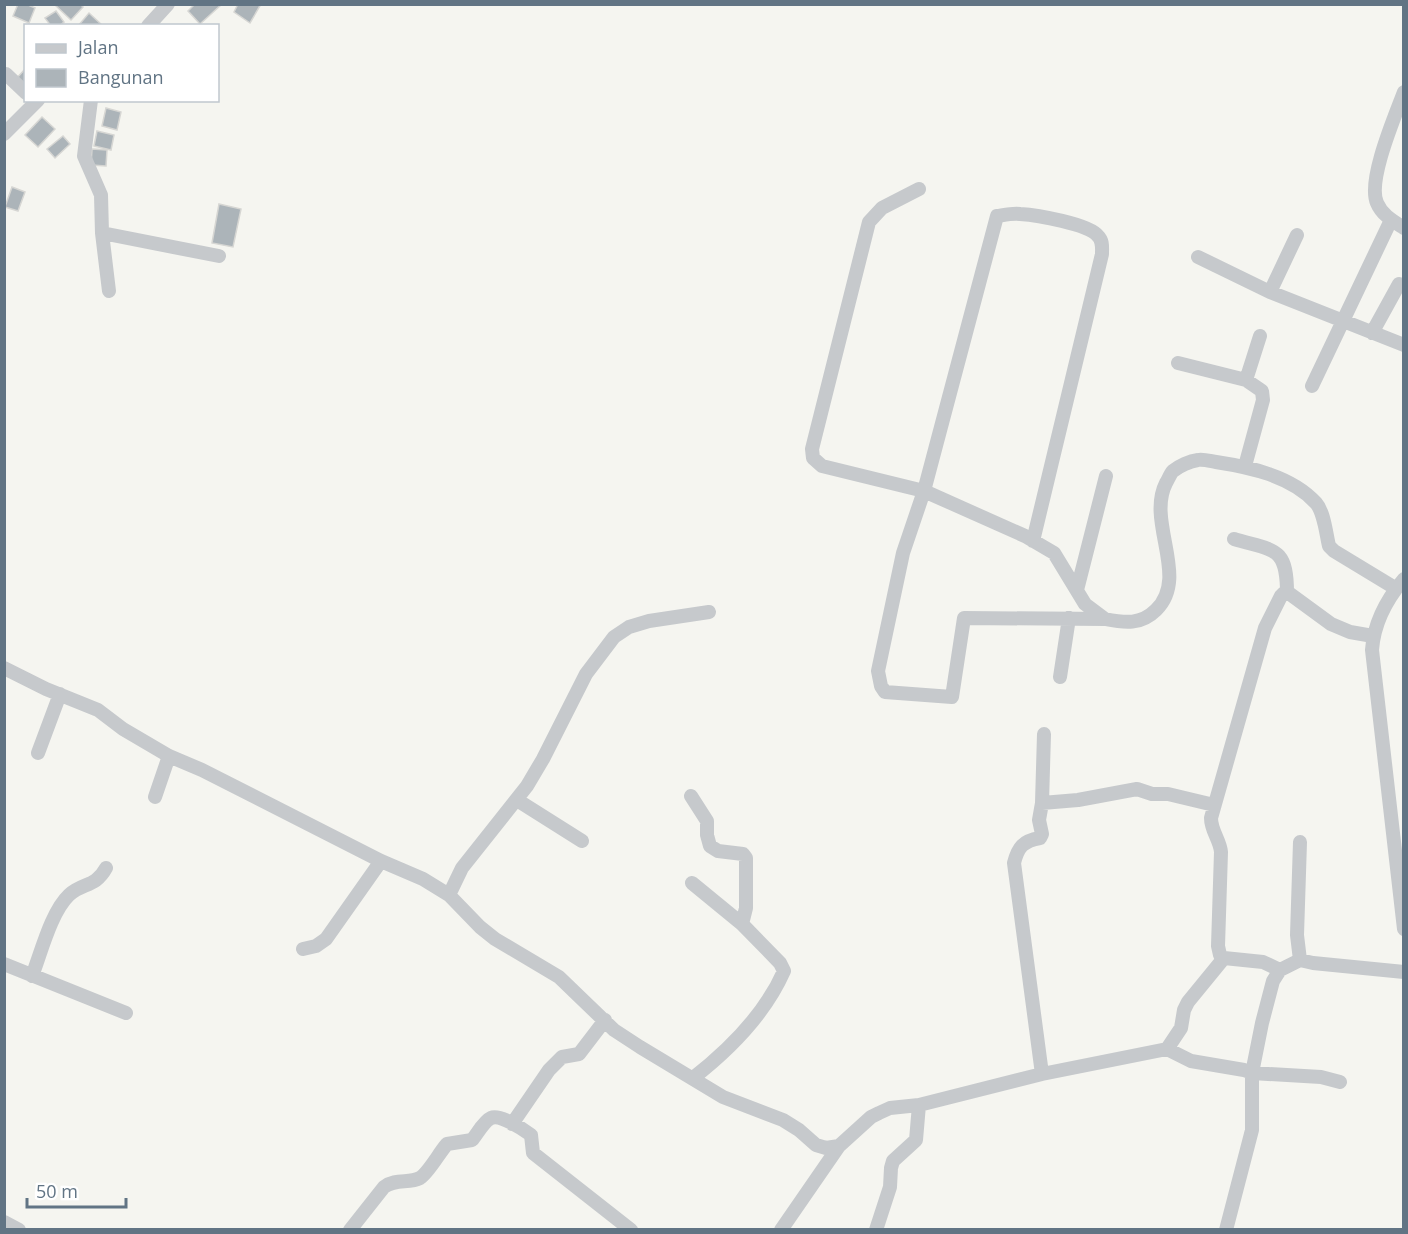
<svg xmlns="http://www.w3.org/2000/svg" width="1408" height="1234" viewBox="0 0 1408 1234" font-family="'Open Sans',sans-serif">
	<rect width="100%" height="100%" fill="#f5f5f0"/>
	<!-- building -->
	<path fill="#acb4b9" stroke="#d6d6d3" stroke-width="1.5" d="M18,4H26L35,8L29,23L13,16Z
		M54,4H80L83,7L71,20Z
		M195,4H222L200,24L188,11Z
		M238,4H261L250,23L234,12Z
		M56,11L64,22L59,26H51L45,18Z
		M89,13L103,26H78Z
		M26,68V88L16,79Z
		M106,108L121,112L117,130L102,126Z
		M42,117L55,129L38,147L25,135Z
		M97,131L114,135L111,150L94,146Z
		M63,136L70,144L55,158L47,149Z
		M92,149L107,150L106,166L91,165Z
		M12,187L25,192L18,211L5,207Z
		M219,204L241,209L233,247L212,243Z"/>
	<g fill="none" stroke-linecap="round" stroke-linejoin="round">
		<!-- minor -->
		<path stroke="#c6c9cc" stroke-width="14" d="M148,26L168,4
			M6,74L26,93
			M1404,92C1395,116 1367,181 1377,203C1382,215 1393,221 1404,228
			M91,100L84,156L101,195L102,233L109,291
			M4,134L38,100
			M919,189L882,208L869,222L812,449L813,458L822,466L924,491L1025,536L1054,553L1085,604L1105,619
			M102,233L219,256
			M1198,257L1270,292L1404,345
			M1270,292L1297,235
			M1372,333L1399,284
			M1178,363L1246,380L1262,391L1263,400L1245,466
			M1246,380L1260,336
			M1312,386L1391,220
			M1234,539C1274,551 1287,546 1287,593
			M1033,541L1102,254C1102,247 1103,241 1098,236C1089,224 1037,215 1020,214C1013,213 1004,215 997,216L924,491L903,553L878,671L881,686L885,692L952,697L964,618L1105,619C1125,623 1141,625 1156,610C1190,577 1146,522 1166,483C1168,480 1170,474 1173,471C1179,466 1190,461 1198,460C1203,459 1210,461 1216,462C1249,467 1292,476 1316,503C1324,512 1326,533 1329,546L1334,551L1395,588
			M1404,579C1386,600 1374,623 1372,650L1404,929
			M1077,590L1106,476
			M4,668L46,689L98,710L123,729L169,756L202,770L381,861L423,879L449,895L480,927L495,939L559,977L614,1030L640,1047L723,1097L783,1120L799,1130L816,1145L826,1148L839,1146
			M1060,677L1069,618
			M38,753L60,694
			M691,796L707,821V835L710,846L718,851L743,854L746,858V908L742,924L780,963L784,971C765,1014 729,1050 693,1078
			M155,797L169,756
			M517,800L582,841
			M1042,803L1078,800L1137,789L1152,794H1168L1214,805
			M1300,842L1297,935L1300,960
			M692,883L742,924
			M449,895L462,868L527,786L543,759L586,674L614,637L629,627L649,621L709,612
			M303,949L316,946L326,939L381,861
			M4,964L126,1013
			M1280,970L1263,962L1224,958L1220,955L1218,946L1221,852C1220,840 1211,831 1211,818L1265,628L1281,596L1284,593L1290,594L1331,624L1350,632L1373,636
			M32,976C41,953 51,912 69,895C83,882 95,888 106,868
			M1167,1049L1191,1061L1244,1070L1252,1073L1321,1077L1340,1082
			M1042,1074L1014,863C1018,847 1023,841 1040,838L1042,834L1039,820L1042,803L1044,734
			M512,1124L549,1070L562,1057L579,1054L605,1020
			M4,1222L19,1230
			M350,1230L384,1187C396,1178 409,1184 420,1178C429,1172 439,1153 447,1144L472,1140C477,1134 484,1121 491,1118C500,1114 523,1129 531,1135L533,1153L631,1230
			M781,1230L839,1146L871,1117L879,1113L890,1108L919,1105L1042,1074L1167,1049L1181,1028L1184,1010L1188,1002L1224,958
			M876,1230L890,1187L891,1168L893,1161L916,1140L919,1105
			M1226,1230L1252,1130V1073L1262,1023L1273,981L1280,970L1300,960L1313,963L1404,972"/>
	</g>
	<!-- border -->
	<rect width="1408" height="1234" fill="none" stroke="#617484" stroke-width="12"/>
	<!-- legend -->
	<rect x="24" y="24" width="195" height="78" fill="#ffffff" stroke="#c0c7ce" stroke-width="1.5"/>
	<rect x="36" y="44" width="30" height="9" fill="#c6c9cc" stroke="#c0c7ce" stroke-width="1.5"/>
	<text x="78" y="54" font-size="18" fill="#617484">Jalan</text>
	<rect x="36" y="69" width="30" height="18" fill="#acb4b9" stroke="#c0c7ce" stroke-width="1.5"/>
	<text x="78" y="84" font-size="18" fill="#617484">Bangunan</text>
	<!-- scale -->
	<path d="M27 1198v9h99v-9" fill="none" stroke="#617484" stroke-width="3"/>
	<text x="36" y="1198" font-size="18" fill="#617484" stroke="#ffffff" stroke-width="4.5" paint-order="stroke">50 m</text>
</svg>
